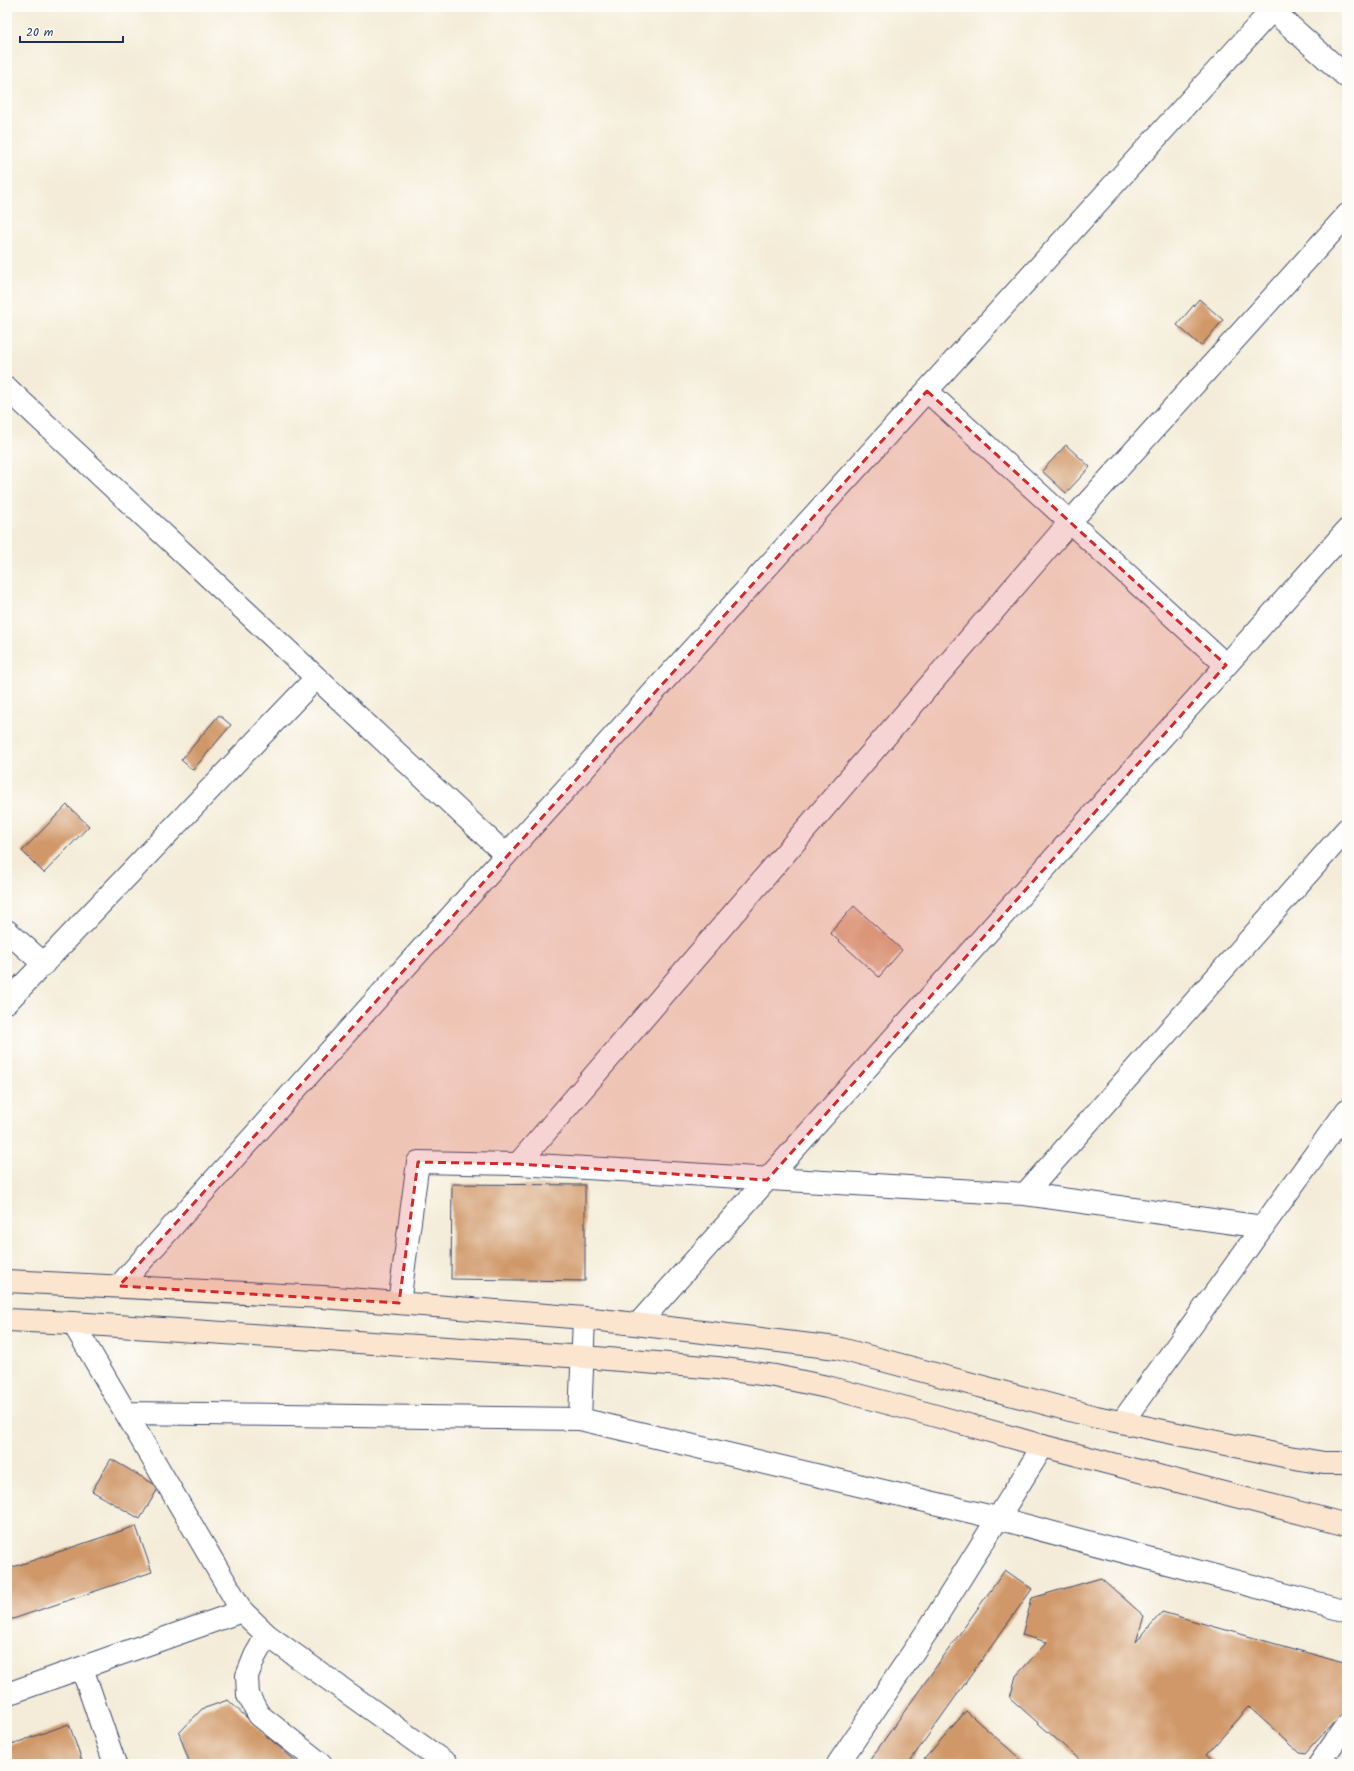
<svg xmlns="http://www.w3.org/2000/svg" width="1354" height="1771" viewBox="0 0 1354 1771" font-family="Kalam,sans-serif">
	<rect width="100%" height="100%" fill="#fdfcf7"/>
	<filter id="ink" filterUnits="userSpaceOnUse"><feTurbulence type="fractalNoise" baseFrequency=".025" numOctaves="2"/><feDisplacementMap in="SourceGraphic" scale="8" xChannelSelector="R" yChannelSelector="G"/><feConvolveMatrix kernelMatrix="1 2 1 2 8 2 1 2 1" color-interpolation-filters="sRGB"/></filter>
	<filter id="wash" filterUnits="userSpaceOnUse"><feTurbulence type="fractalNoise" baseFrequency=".012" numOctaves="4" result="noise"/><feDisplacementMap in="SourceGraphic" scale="16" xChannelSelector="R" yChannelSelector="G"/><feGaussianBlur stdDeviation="0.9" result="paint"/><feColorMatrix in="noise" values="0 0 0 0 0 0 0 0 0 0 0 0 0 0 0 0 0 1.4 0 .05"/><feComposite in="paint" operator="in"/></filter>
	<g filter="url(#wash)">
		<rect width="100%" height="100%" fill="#f4ecd8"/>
		<g id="blocks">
			<!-- building -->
			<path fill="#d09869" d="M1199,299L1223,320L1201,346L1177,325Z
				M1066,445L1090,467L1066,493L1042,471Z
				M219,715L231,725L193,770L181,760Z
				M67,805L89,826L44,873L22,851Z
				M854,906L902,950L879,977L830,933Z
				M452,1184L585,1185V1281L451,1279Z
				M111,1459L159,1487L140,1519L92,1491Z
				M136,1526L152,1572L7,1621V1569Z
				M1005,1570L1032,1589L908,1764H867Z
				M1101,1578L1144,1616L1136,1642L1162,1612L1347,1664V1707L1305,1753L1299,1752L1249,1707L1207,1754L1218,1764H1081L1082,1762L1010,1698L1016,1676L1047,1642L1022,1635L1032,1598Z
				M228,1700L262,1732L299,1764H190L179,1733L202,1709Z
				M966,1711L1026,1764H920Z
				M69,1724L83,1764H7V1746Z"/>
		</g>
	</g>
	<g filter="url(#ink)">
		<use href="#blocks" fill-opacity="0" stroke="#3c4b70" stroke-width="1"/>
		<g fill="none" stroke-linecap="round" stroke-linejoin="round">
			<defs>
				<path id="street" d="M7,388L506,855
					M927,391L1226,665
					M7,931L44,964
					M7,1002L316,678
					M518,1164L1070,522L1347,215
					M1025,1194L1347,829
					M119,1286L506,855L1272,10L1347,77
					M399,1303L418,1162L518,1164L1025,1194L1263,1227
					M73,1323L242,1611L267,1635L447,1764
					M638,1324L1347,530
					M127,1413L580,1419L997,1518L1347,1611
					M580,1419L584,1318
					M1122,1422L1347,1110
					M267,1635L255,1656L247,1676L248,1695L259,1715L321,1764
					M82,1668L115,1764
					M7,1694L242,1611
					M838,1764L930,1627L1043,1446
					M1319,1764L1347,1724"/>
				<path id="secondary" d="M7,1281L323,1297L584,1318L837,1348L1096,1417L1289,1457L1324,1463H1347
					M7,1320L73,1323L584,1357L717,1368L775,1376L827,1387L929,1414L1043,1446L1347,1525"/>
			</defs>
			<!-- street casing -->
			<use href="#street" stroke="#3c4b70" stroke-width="24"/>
			<!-- secondary casing -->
			<use href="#secondary" stroke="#3c4b70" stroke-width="24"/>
			<!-- street -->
			<use href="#street" stroke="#fff" stroke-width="22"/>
			<!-- secondary -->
			<use href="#secondary" stroke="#fbe5cf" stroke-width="22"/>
		</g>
	</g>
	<!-- marked area -->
	<path fill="#d62828" fill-opacity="0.2" stroke="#d62828" stroke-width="3" stroke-dasharray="8 5" stroke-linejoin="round" d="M927,391L1226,665L767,1180L518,1164L418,1162L399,1303L119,1286Z"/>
	<!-- margin -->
	<rect width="1354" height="1771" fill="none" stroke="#fdfcf7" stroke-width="24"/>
	<!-- scale -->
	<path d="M20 36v6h103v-6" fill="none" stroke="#1b2f5e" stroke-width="2"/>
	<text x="26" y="36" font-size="12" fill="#1b2f5e" stroke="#fdfcf7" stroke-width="3" paint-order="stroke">20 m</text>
</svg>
